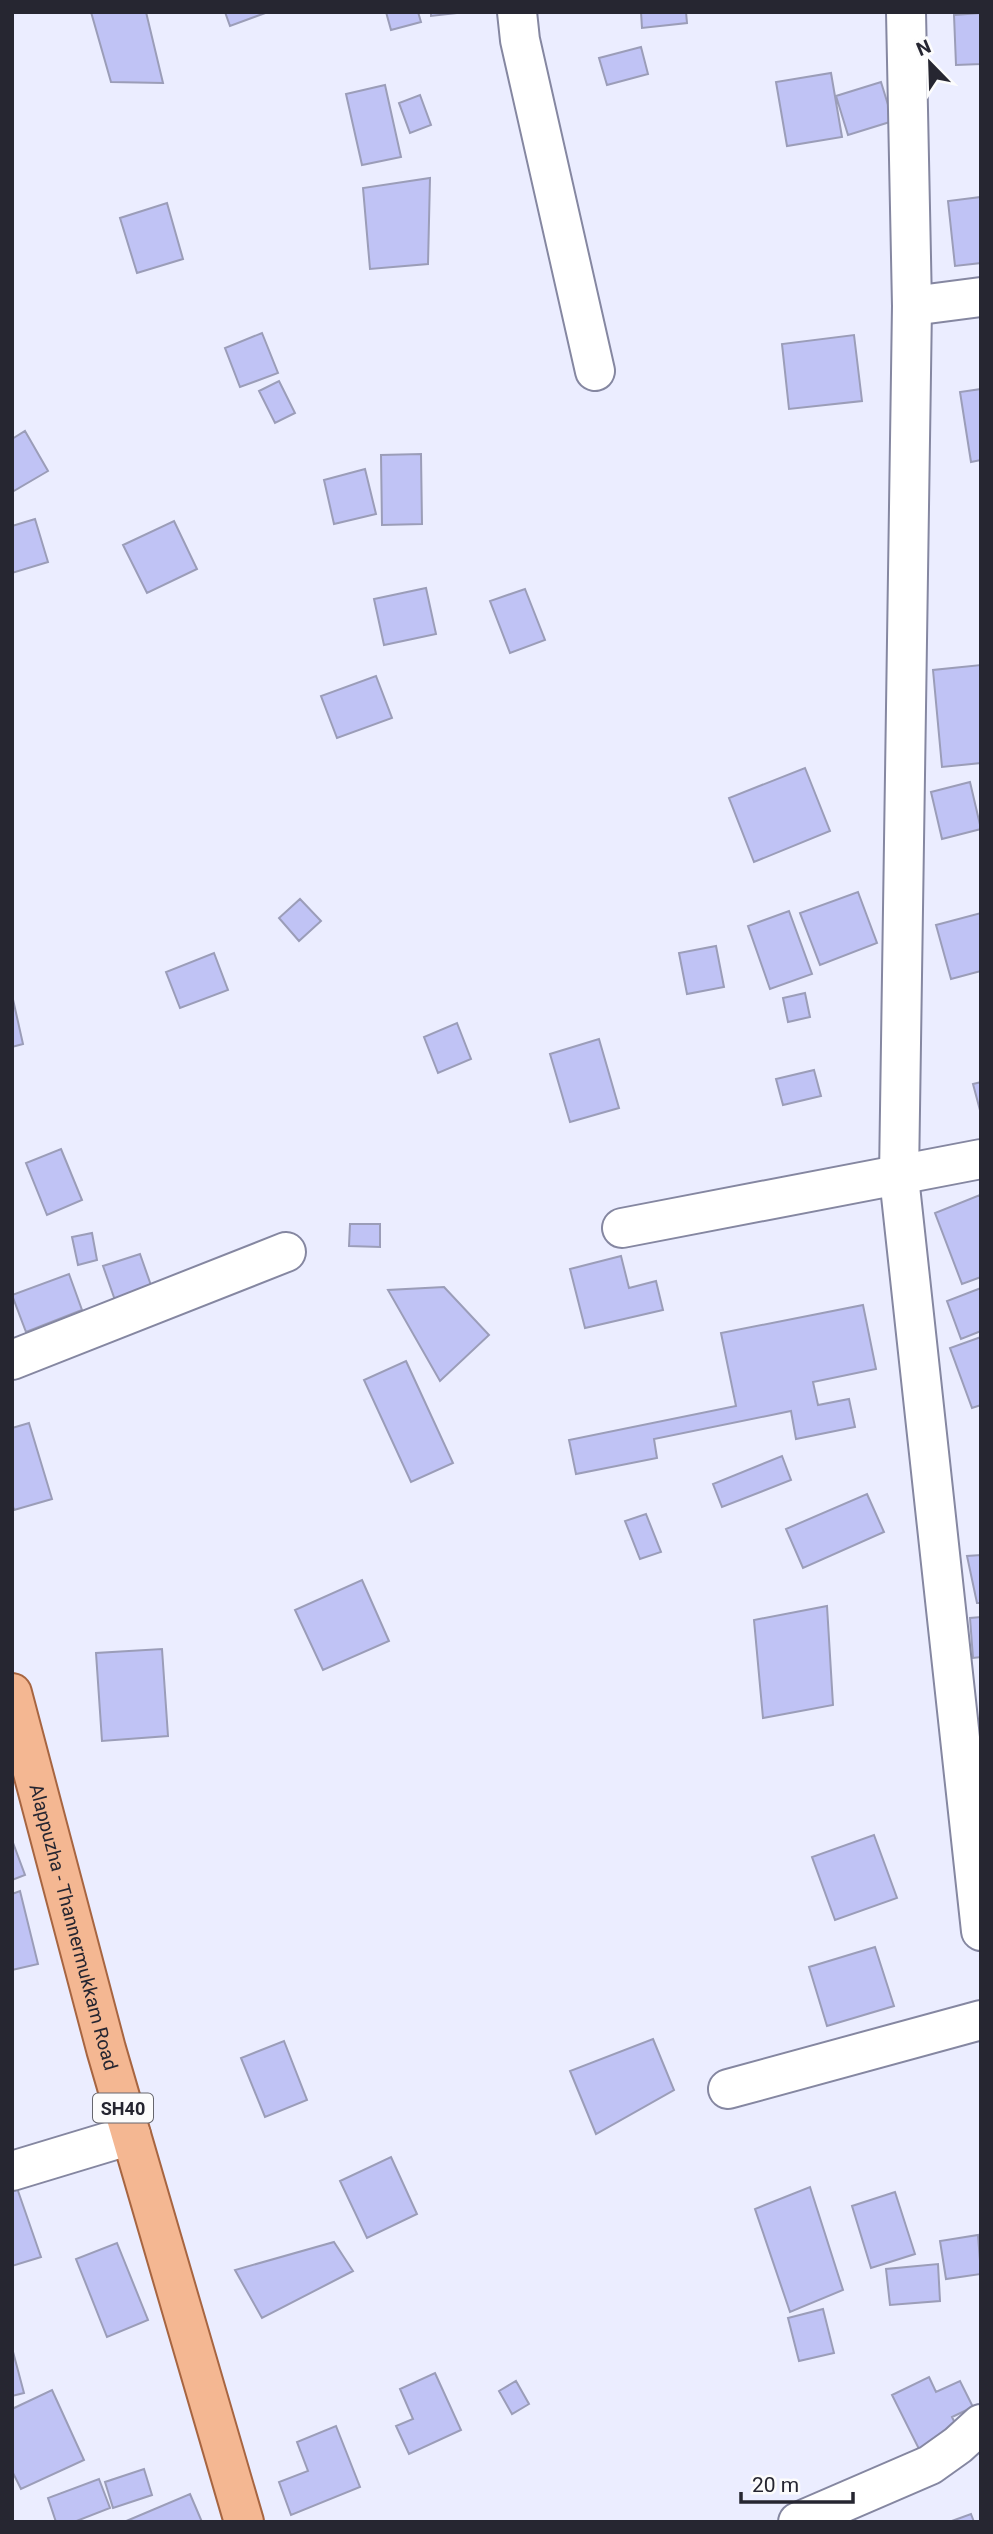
<svg xmlns="http://www.w3.org/2000/svg" width="993" height="2534" viewBox="0 0 993 2534" font-family="Roboto,sans-serif">
	<rect width="100%" height="100%" fill="#ebedff"/>
	<!-- building -->
	<path fill="#c0c3f5" stroke="#9b9db8" stroke-width="2" d="M91,12H146L163,83L111,82Z
		M225,12H268L230,26Z
		M386,12H418L421,22L391,30Z
		M431,12H466L431,16Z
		M641,12H686L687,23L642,28Z
		M981,13V64L956,65L954,15Z
		M641,47L648,74L607,85L599,58Z
		M831,73L842,137L787,146L776,82Z
		M881,82L893,121L848,135L836,96Z
		M385,85L401,157L362,165L346,94Z
		M420,95L431,125L410,133L399,103Z
		M430,178L428,264L370,269L363,188Z
		M981,197V263L955,266L948,201Z
		M167,203L183,259L137,273L120,218Z
		M262,333L278,373L240,387L225,348Z
		M854,335L862,401L789,409L782,344Z
		M279,381L295,413L275,423L259,391Z
		M981,389V460L971,462L960,392Z
		M25,431L48,471L12,492V439Z
		M421,454L422,524L382,525L381,455Z
		M365,469L376,514L334,524L324,480Z
		M35,519L48,562L12,573V526Z
		M174,521L197,569L147,593L123,545Z
		M426,588L436,634L384,645L374,599Z
		M525,589L545,640L510,653L490,601Z
		M981,665V763L942,767L933,670Z
		M376,676L392,718L337,738L321,696Z
		M805,768L830,831L754,862L729,798Z
		M970,782L981,829L942,839L931,792Z
		M858,892L877,943L820,965L800,913Z
		M300,899L321,921L299,941L279,918Z
		M789,911L812,974L770,989L748,926Z
		M981,913V971L951,979L936,925Z
		M716,946L724,987L687,994L679,953Z
		M214,953L228,990L180,1008L166,972Z
		M805,993L810,1017L788,1022L783,998Z
		M12,995L23,1044L12,1047Z
		M457,1023L471,1059L438,1073L424,1037Z
		M599,1039L619,1108L570,1122L550,1054Z
		M814,1070L821,1096L783,1105L776,1079Z
		M981,1082V1114L973,1084Z
		M61,1149L82,1200L47,1215L26,1163Z
		M980,1195L981,1277L962,1284L935,1213Z
		M350,1224H380V1247L349,1246Z
		M92,1233L97,1260L78,1265L72,1237Z
		M140,1254L153,1291L116,1303L103,1266Z
		M621,1256L629,1288L656,1281L663,1310L585,1328L570,1269Z
		M69,1274L82,1310L26,1332L12,1295Z
		M444,1287L489,1335L440,1381L388,1290Z
		M981,1288V1331L961,1339L947,1301Z
		M863,1305L876,1369L813,1382L818,1405L849,1399L855,1427L796,1439L791,1411L654,1439L657,1458L576,1474L569,1440L736,1406L721,1333Z
		M981,1337V1405L972,1408L950,1348Z
		M406,1361L453,1463L411,1482L364,1380Z
		M29,1423L52,1499L14,1510L12,1503V1428Z
		M782,1456L791,1480L722,1507L713,1484Z
		M867,1494L884,1532L803,1568L786,1529Z
		M646,1514L661,1552L640,1559L625,1521Z
		M981,1555V1603H977L967,1556Z
		M362,1580L389,1641L323,1670L295,1610Z
		M827,1606L833,1705L763,1718L754,1620Z
		M981,1617V1657L973,1658L970,1618Z
		M162,1649L168,1736L102,1741L96,1653Z
		M874,1835L897,1898L835,1920L812,1857Z
		M12,1840L25,1875L12,1880Z
		M20,1891L38,1964L12,1970V1894Z
		M875,1947L894,2006L827,2026L809,1967Z
		M653,2039L674,2090L596,2134L570,2071Z
		M284,2041L307,2100L265,2117L241,2058Z
		M391,2157L417,2214L367,2238L340,2181Z
		M810,2187L843,2290L790,2312L755,2209Z
		M17,2188L41,2257L12,2266V2190Z
		M895,2192L915,2254L871,2268L852,2206Z
		M978,2235L981,2274L946,2279L940,2241Z
		M334,2242L353,2271L262,2318L235,2270Z
		M117,2243L148,2320L107,2337L76,2259Z
		M938,2264L940,2301L890,2305L886,2269Z
		M823,2309L834,2353L799,2361L788,2318Z
		M12,2348L24,2393L12,2396Z
		M435,2373L461,2430L409,2454L396,2426L413,2419L400,2389Z
		M929,2377L936,2392L960,2381L973,2407L952,2417L962,2438L923,2457L892,2395Z
		M516,2381L529,2404L512,2414L499,2391Z
		M52,2390L84,2460L21,2489L12,2471V2409Z
		M336,2426L360,2487L291,2515L279,2482L308,2471L297,2442Z
		M144,2469L152,2495L113,2508L105,2482Z
		M99,2479L110,2508L74,2522H56L48,2498Z
		M190,2494L202,2522H124Z
		M971,2514L974,2522H949Z"/>
	<g fill="none" stroke-linecap="round" stroke-linejoin="round">
		<defs>
			<path id="minor" d="M517,12L520,40L595,371
				M912,306L981,297
				M622,1228L981,1159
				M12,1360L286,1252
				M728,2089L981,2020
				M12,2171L131,2135"/>
			<path id="secondary" d="M906,12L912,306L899,1177L981,1931
				M798,2522L930,2465L958,2445L981,2424"/>
			<g id="primary">
				<path id="s1" d="M12,1693L106,2049L244,2522"/>
			</g>
		</defs>
		<!-- minor casing -->
		<use href="#minor" stroke="#8587a1" stroke-width="42"/>
		<!-- secondary casing -->
		<use href="#secondary" stroke="#8587a1" stroke-width="42"/>
		<!-- primary casing -->
		<use href="#primary" stroke="#a76541" stroke-width="42"/>
		<!-- minor -->
		<use href="#minor" stroke="#fff" stroke-width="38"/>
		<!-- secondary -->
		<use href="#secondary" stroke="#fff" stroke-width="38"/>
		<!-- primary -->
		<use href="#primary" stroke="#f4b792" stroke-width="38"/>
	</g>
	<g text-anchor="middle" dominant-baseline="central" stroke-width="5" stroke-linejoin="round" paint-order="stroke">
		<!-- shield labels -->
		<rect fill="#fcfcfc" stroke="#66666e" stroke-width="2" x="93" y="2093.5" width="60" height="29" rx="5"/>
		<g font-size="18" font-weight="bold" fill="#262631">
			<text x="123" y="2108">SH40</text>
		</g>
		<!-- street labels -->
		<g font-size="19" fill="#262631" stroke="#fcfcfc">
			<text stroke="none"><textPath href="#s1" startOffset="242">Alappuzha - Thannermukkam Road</textPath></text>
		</g>
	</g>
	<!-- border -->
	<rect width="993" height="2534" fill="none" stroke="#262631" stroke-width="28"/>
	<!-- north arrow -->
	<g transform="translate(930 63) rotate(337)" stroke="#fcfcfc" stroke-width="5" paint-order="stroke">
	<path d="M0-5L12 26L0 18L-12 26Z" fill="#262631"/>
	<text y="-10" font-size="19" font-weight="bold" text-anchor="middle" fill="#262631">N</text>
	</g>
	<!-- scale -->
	<path d="M741 2492v10h112v-10" fill="none" stroke="#262631" stroke-width="3.5"/>
	<text x="752" y="2492" font-size="21" fill="#262631" stroke="#fcfcfc" stroke-width="5" paint-order="stroke">20 m</text>
</svg>
